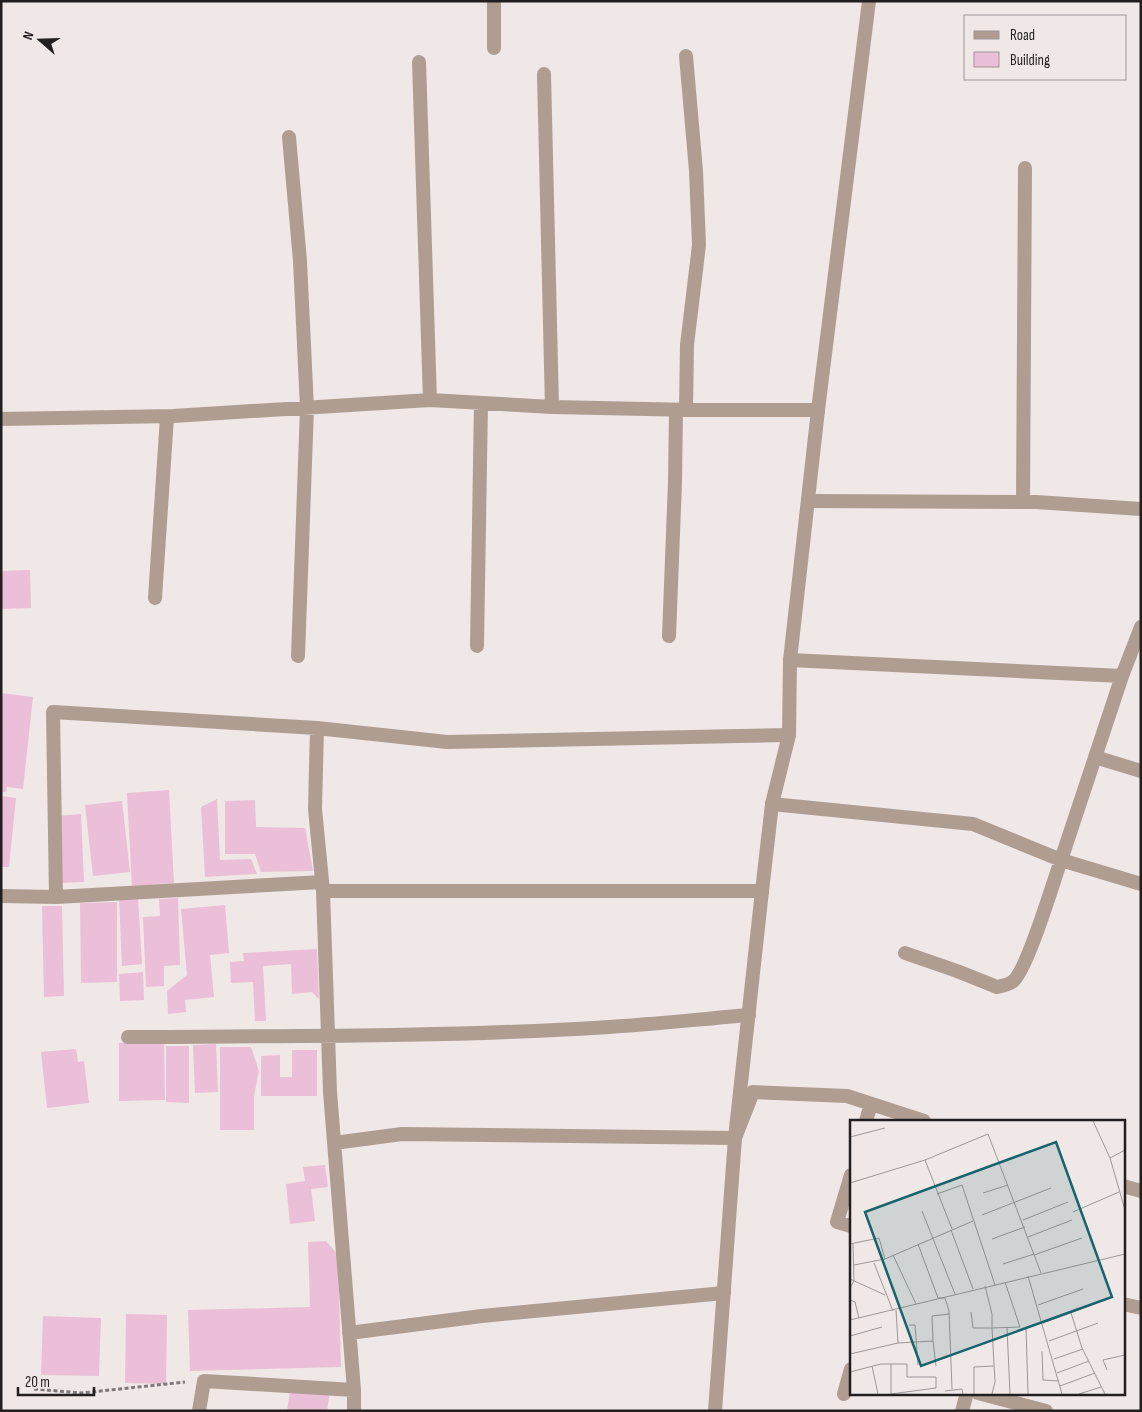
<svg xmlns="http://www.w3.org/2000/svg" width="1142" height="1412" viewBox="0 0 1142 1412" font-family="'Sofia Sans Condensed',sans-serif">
	<rect width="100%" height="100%" fill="#f0e7e7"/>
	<!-- building -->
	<path fill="#ebbfd7" d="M30,570L31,608L1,609V571Z
		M1,693L33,697L23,789L7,787L6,792H1Z
		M169,790L174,883L132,886L127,793Z
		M1,796L16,798L9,867H1Z
		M217,799L220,860L251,859L257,874L205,877L201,807Z
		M255,800L256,827L305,828L313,871L261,872L255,854H225V801Z
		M122,801L130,872L93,876L85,805Z
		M81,814L84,882L60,883L57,816Z
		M138,898L142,964L122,966L119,899Z
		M178,898L180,965L164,966V986L146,987L143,917L160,916L159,899Z
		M117,902V982L81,983L80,903Z
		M225,905L229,953L210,955L214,997L185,1000L186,1012L168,1014L167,991L187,975L181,909Z
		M42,906H62L64,996L44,997Z
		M317,949L319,999L312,992L292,994L291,964L263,966L266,1021H255L253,982L231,983L230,962L244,961L243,953Z
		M143,972L144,1000L120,1001L119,974Z
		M164,1042L165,1100L119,1101V1043Z
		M216,1044L218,1092L195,1093L193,1045Z
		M166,1046H189V1103L166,1102Z
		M220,1047H251L259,1071L254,1096V1130H220Z
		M76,1049L78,1062L84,1061L89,1103L47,1108L41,1052Z
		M292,1050H317V1096H261V1056L280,1055V1077H292Z
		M325,1165L328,1187L311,1189L315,1221L290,1224L286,1184L305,1181L303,1167Z
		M326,1241L338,1255L341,1367L190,1371L188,1310L310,1307L308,1242Z
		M126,1314L167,1315L166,1384L125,1383Z
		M43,1316L101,1318L99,1376L41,1375Z
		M290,1391H330L327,1411H287Z"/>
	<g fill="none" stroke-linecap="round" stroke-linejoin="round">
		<!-- path -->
		<path stroke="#7f7979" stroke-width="3" stroke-dasharray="4 2.5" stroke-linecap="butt" d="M34,1389L82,1393L185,1382"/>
		<!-- minor -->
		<path stroke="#af9d92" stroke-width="14" d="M494,1V48
			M419,62L430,400
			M544,74L552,407
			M289,137L300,261L307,408L298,656
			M686,410L687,345L699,245L696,171L686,56
			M1,419L173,416L430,400L552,407L693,410H818
			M808,501L1036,502L1141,509
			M1023,502L1025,168
			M155,598L167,417
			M669,636L675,482L676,410
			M477,646L481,403
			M1122,676L1141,627
			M317,728L315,809L323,891L330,1092L354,1390V1411
			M1095,757L1141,771
			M772,804L973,824L1061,860L1122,676L790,660
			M323,891H762
			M1,896L56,897L322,882
			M56,897L53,712L317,728L447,742L789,735
			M905,953L957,971L997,987C1001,986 1008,985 1012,982C1026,974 1054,880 1061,860L1141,884
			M128,1037C288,1036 449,1037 609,1027C656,1024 702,1019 749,1015
			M866,1121L871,1104
			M334,1143L402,1134L735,1138L753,1092L847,1096L924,1121
			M851,1175L837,1222L851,1226
			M1123,1186L1141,1191
			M1123,1304L1141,1308
			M349,1333L482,1316L724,1293
			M978,1393L1046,1411
			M844,1394L851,1369
			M199,1411L204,1381L354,1390
			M962,1411L967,1393"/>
		<!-- tertiary -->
		<path stroke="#af9d92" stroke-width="14" d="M715,1411L735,1138L762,891L772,804L789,735L790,660L818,410L869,1"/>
	</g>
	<!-- overview -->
	<g transform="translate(850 1120)">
		<rect width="275" height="275" fill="#f0e7e7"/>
		<path fill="none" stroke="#9e9797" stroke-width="1" d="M243,1L260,38L275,90M0,17L35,8M260,38L275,30M75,40L102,109M0,63L75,40L138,14L191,153M133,73L158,65M87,74L112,65L145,165M72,91L105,174M223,92L269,72M132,95L201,68M173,100L218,82M101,110L123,169M178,117L222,100M142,119L175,107M0,124L29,118L35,139M68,124L88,178H95L99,191L102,269M43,135L66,184M184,135L232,118M24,143L43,191M153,144L184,134M4,145L35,139L123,101M178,156L212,274M0,159L35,175M135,166L142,194V208L170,207L155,162M0,168L4,161L3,124M0,180L5,182L9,198M188,185L233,169M121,192L123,208H142L145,262L142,274M221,193L232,228L255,274M0,200L275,134M193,203L242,185M59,205H65L68,245M176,207L178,274M157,208L160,274M0,216L32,207M83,221L86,246M199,221L248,203M48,223L83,221L82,196L99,194M192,231L193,260L209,261M0,234L48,223L46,190M204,239L233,229M22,246L28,274M257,250L253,240L275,235M0,252L31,244H57V257H86V268L41,274V244M207,253L239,241M210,266L245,253M95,271L112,269L113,274M124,274V247L144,246M229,274L251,267"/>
		<path fill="#17646d" fill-opacity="0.15" stroke="#17646d" stroke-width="2.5" d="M206,22L262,177L71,246L15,92Z"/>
		<rect width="275" height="275" fill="none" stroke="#231f1f" stroke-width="2.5"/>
	</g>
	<!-- border -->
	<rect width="1142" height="1412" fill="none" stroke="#231f1f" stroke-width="5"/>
	<!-- legend -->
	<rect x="964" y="15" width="162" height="65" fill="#f0e7e7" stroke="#9e9797"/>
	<rect x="974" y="31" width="25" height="8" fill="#af9d92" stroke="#9e9797"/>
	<text x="1010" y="40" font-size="15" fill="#231f1f">Road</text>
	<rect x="974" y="52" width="25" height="15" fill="#ebbfd7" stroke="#9e9797"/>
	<text x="1010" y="65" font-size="15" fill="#231f1f">Building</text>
	<!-- north arrow -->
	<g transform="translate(40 40) rotate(290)" stroke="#f0e7e7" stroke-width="4" paint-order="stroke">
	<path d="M0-4L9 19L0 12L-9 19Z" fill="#231f1f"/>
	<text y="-8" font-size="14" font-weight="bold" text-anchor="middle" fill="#231f1f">N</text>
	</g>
	<!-- scale -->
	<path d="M18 1387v8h76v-8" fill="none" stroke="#231f1f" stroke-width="2.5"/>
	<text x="25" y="1387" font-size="15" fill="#231f1f" stroke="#f0e7e7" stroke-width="4" paint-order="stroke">20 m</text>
</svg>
